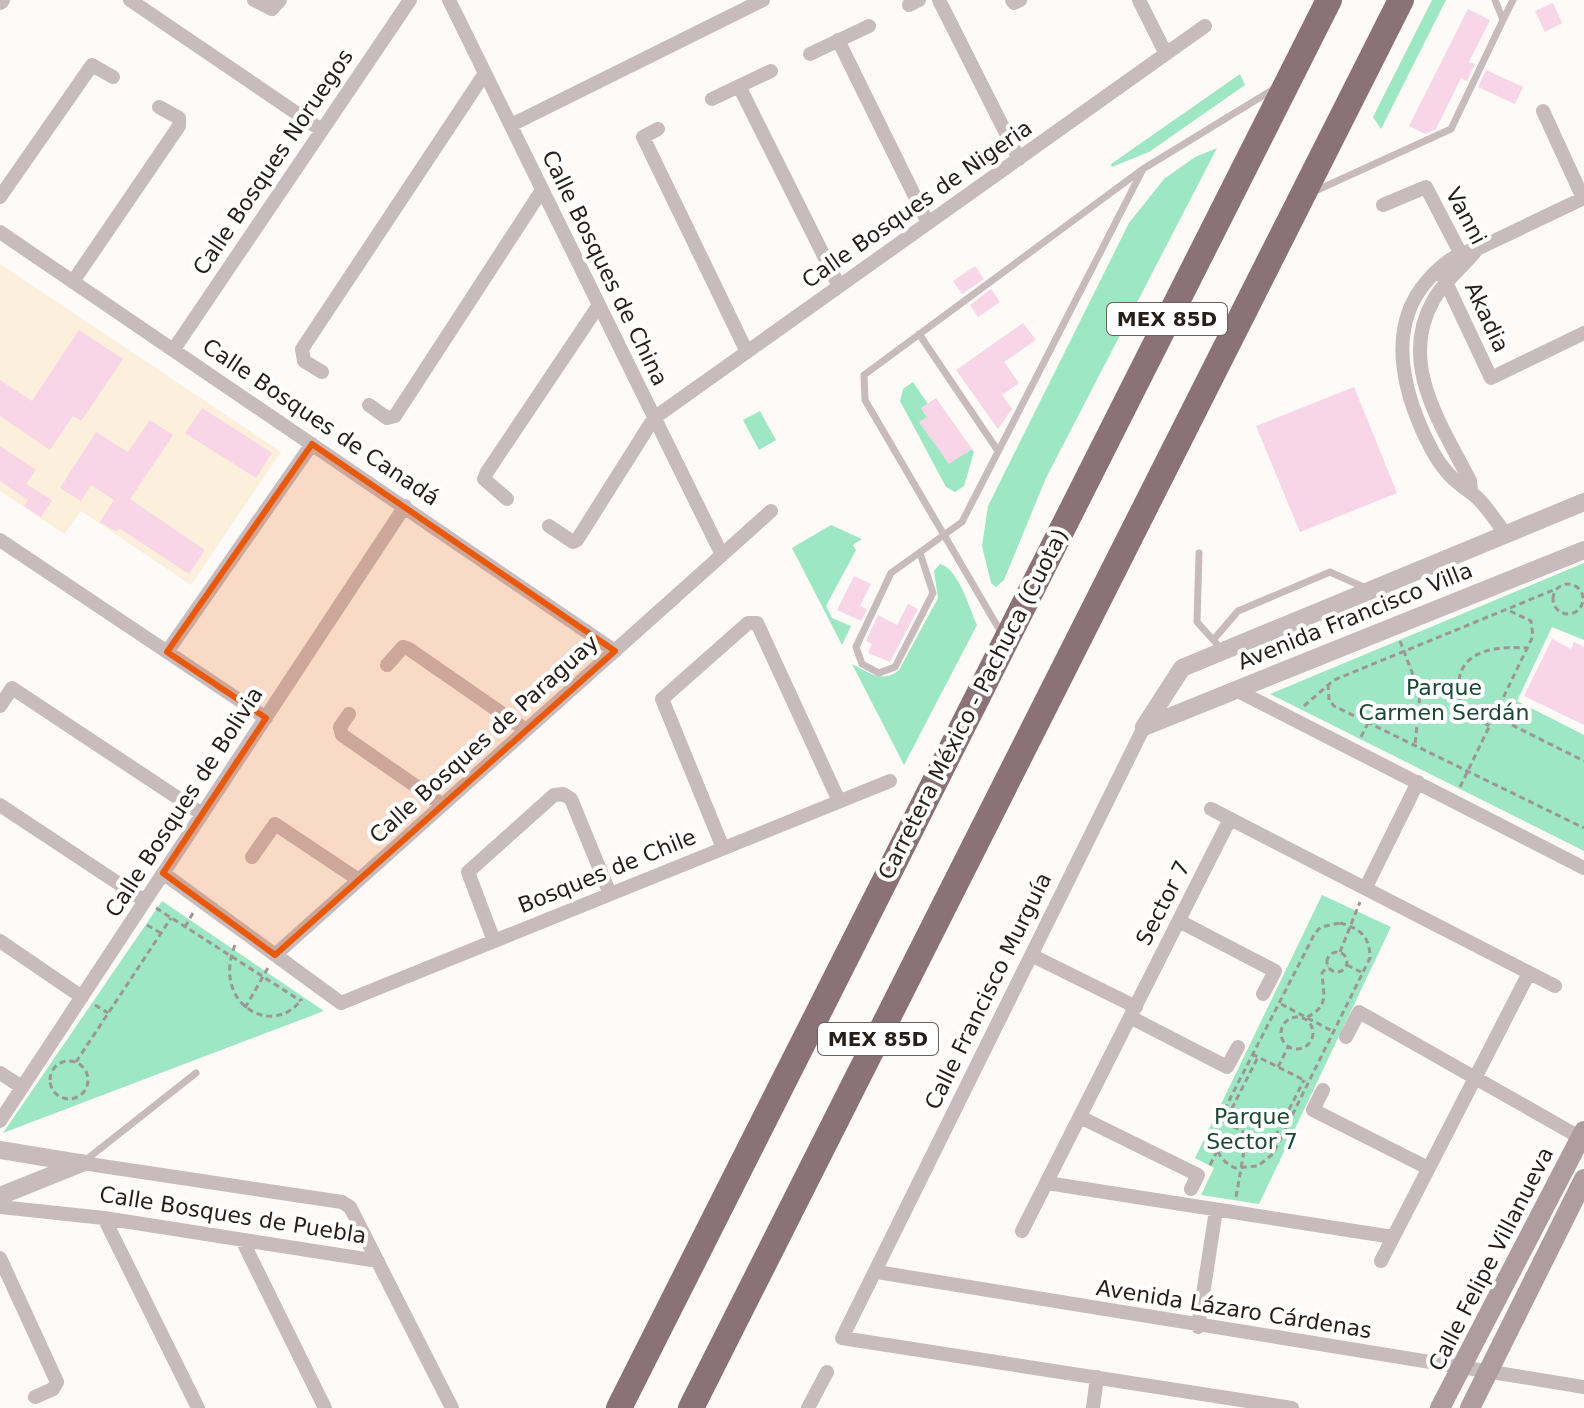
<svg xmlns="http://www.w3.org/2000/svg" width="1584" height="1408" viewBox="0 0 1584 1408" font-family="'DejaVu Sans',sans-serif">
	<rect width="100%" height="100%" fill="#fefaf7"/>
	<!-- education -->
	<path fill="#fcefdb" d="M0,264L281,452L191,585L81,511L64,534L0,491Z"/>
	<!-- green -->
	<path fill="#9de7c5" d="M1432,0H1446L1381,129L1373,117Z
		M1240,74L1245,85L1149,152L1112,167L1111,164Z
		M1217,148L1046,478L1004,580L996,587L991,583L982,546L988,506L1129,223L1164,179L1195,157Z
		M913,382L928,404L921,408L927,417L920,422L964,454L972,449L974,452L964,486L955,492L946,487L900,401L903,389Z
		M760,411L776,440L759,450L743,420Z
		M831,525L862,539L853,545L856,550L826,606L832,618L851,626L842,645L792,548Z
		M1584,563V640L1552,627L1517,701L1584,735V851L1270,694Z
		M940,564C959,569 969,608 977,625L904,765L852,664C868,672 883,684 899,670L938,598L934,571Z
		M1322,895L1391,927L1259,1204L1201,1195L1214,1168L1195,1158Z
		M162,901L324,1011L3,1133Z"/>
	<!-- building -->
	<path fill="#f8d5e7" d="M1553,3L1562,23L1545,32L1535,11Z
		M1468,9L1490,20L1469,62L1475,64L1467,81L1461,78L1436,129L1425,134L1409,126Z
		M1486,70L1523,87L1515,104L1478,87Z
		M975,266L984,279L962,294L953,281Z
		M991,289L1000,302L978,317L970,305Z
		M1023,323L1036,340L1004,362L1019,383L1002,395L1012,409L998,429L956,370Z
		M79,330L123,359L81,421L73,416L50,450L0,416V380L32,401Z
		M1354,387L1397,493L1300,532L1256,426Z
		M936,398L972,449L949,464L919,422L927,417L921,408Z
		M202,408L272,453L256,478L185,433Z
		M150,420L173,435L130,499L205,550L189,574L119,528L117,532L100,522L114,500L91,485L81,501L60,488L96,432L128,452Z
		M0,446L36,470L26,484L52,500L41,517L24,506L28,500L0,481Z
		M854,576L871,584L860,606L867,609L861,621L837,610Z
		M908,604L918,609L890,662L868,653L872,644L866,641L878,615L897,625Z
		M1552,639L1571,649L1574,642L1584,647V725L1524,696Z"/>
	<g fill="none" stroke-linecap="round" stroke-linejoin="round">
		<!-- path -->
		<path stroke="#9d9793" stroke-width="3" stroke-dasharray="6 4" stroke-linecap="butt" d="M1553 599a15 15 0 1 1 30 0a15 15 0 1 1-30 0Z
			M1400,641L1420,693L1415,745
			M1419,682L1459,681
			M1328,684L1329,700L1334,706L1584,828
			M1304,706L1334,680L1556,589
			M1494,716L1584,761
			M1489,726L1462,706C1447,655 1486,645 1526,648
			M1361,737L1368,723
			M1460,787L1533,636L1531,621L1508,610
			M156,908L301,1001
			M1340,923C1360,928 1370,937 1370,958L1273,1154L1258,1166L1235,1168C1216,1159 1213,1143 1217,1124L1315,933L1321,927Z
			M147,925L161,933
			M185,927L193,913
			M235,945C211,1004 273,1039 302,999
			M1327 962a10 10 0 1 1 20 0a10 10 0 1 1-20 0Z
			M1340,952L1360,902
			M1347,965L1361,972
			M1281,1004L1334,1032
			M95,1005L108,1013
			M245,1008L269,966
			M1281 1033a16 16 0 1 1 32 0a16 16 0 1 1-32 0Z
			M1307,1017C1330,1006 1323,993 1322,973L1328,966
			M1252,1054L1306,1081
			M50 1080a19 19 0 1 1 38 0a19 19 0 1 1-38 0Z
			M76,1062L171,918
			M1278,1067L1288,1047
			M1247,1134L1225,1122L1258,1057
			M1210,1165L1222,1142L1242,1152
			M1236,1197L1247,1134L1271,1145L1304,1080"/>
		<!-- service -->
		<path stroke="#c7bbbd" stroke-width="7" d="M1503,20L1513,0
			M1313,192L1451,129L1503,20L1495,0
			M919,334L998,451
			M920,553L933,593L895,667L879,673L862,664L856,647L891,573L962,522L1142,171
			M1199,553L1197,622L1216,643
			M1002,634L865,400L864,375L1143,169L1274,89
			M1214,639L1238,611L1330,572L1368,589
			M82,1163L196,1073"/>
		<!-- minor -->
		<path stroke="#c7bbbd" stroke-width="14" d="M130,0L320,129
			M254,0L272,9L280,0
			M449,0L722,555
			M939,0L1019,159
			M1012,0L1014,3L1020,0
			M1139,0L1166,54
			M909,5L919,0
			M838,40L928,223
			M810,54L869,26
			M739,86L839,286
			M712,99L771,71
			M1543,111L1583,198
			M511,125L763,0
			M658,129L643,137L747,352
			M0,197L92,65L113,77
			M1383,205L1426,187L1464,260
			M0,232L615,651
			M1443,276L1491,378L1584,333
			M74,280L179,126V118L159,107
			M174,349L410,0
			M322,372L304,361L302,349L485,73
			M369,405L387,418L395,416L542,190
			M1471,492L1470,481C1441,424 1398,363 1433,301C1444,280 1464,267 1477,249
			M507,499L484,479L487,472L599,305
			M549,526L573,542L577,540L654,418L1205,26
			M1506,534C1495,521 1484,501 1470,492C1455,482 1442,469 1433,452C1405,400 1384,330 1427,281C1442,264 1456,253 1477,249L1584,198
			M0,540L266,718
			M167,652L312,444
			M387,665L403,647L409,649L526,730
			M1236,690L1584,868
			M0,706L12,688L202,814
			M349,714L340,727L342,735L443,805
			M1144,727L842,1338L1292,1408
			M0,805L145,901
			M1211,809L1555,986
			M723,848L662,699L748,623H757L839,801
			M252,857L275,824L359,880
			M163,873L341,1003L890,781
			M1366,887L1418,782
			M1179,921L1275,971L1263,994
			M0,941L82,997
			M494,941L468,872L554,795L563,794L571,799L610,894
			M275,955L771,511
			M1033,956L1136,1007
			M1130,1017L1227,1067L1238,1047
			M1346,1037L1359,1012L1581,1138
			M0,1073L22,1087
			M1323,1090L1313,1110L1428,1168
			M1080,1117L1198,1175L1191,1189
			M0,1121L405,506
			M82,1163L342,1202L350,1207L452,1408
			M1047,1183L1393,1237
			M0,1207L104,1218L378,1261
			M104,1218L198,1408
			M1022,1231L1230,819
			M242,1240L325,1408
			M0,1258L57,1382L53,1389L35,1397
			M1381,1261L1529,973
			M877,1272L1584,1387
			M1198,1327L1216,1210
			M808,1408L827,1372
			M1093,1408L1097,1377"/>
		<!-- tertiary -->
		<path stroke="#c7bbbd" stroke-width="18" d="M0,1L1,0
			M1144,727L1182,668L1584,502
			M1144,727L1584,550
			M0,1150L79,1163
			M0,1196L82,1163"/>
		<!-- secondary -->
		<path stroke="#ae9c9f" stroke-width="20" d="M1440,1408L1584,1131
			M1470,1408L1584,1179"/>
		<!-- motorway -->
		<path stroke="#8b7277" stroke-width="26" d="M619,1408L1329,0
			M691,1408L1401,0"/>
	</g>
	<!-- marked area -->
	<path fill="#e8590c" fill-opacity="0.2" stroke="#e8590c" stroke-width="6" stroke-linejoin="round" d="M312,444L615,651L275,955L163,873L266,718L167,652Z"/>
	<g text-anchor="middle" dominant-baseline="central" stroke-width="8" stroke-linejoin="round" paint-order="stroke">
		<!-- shield labels -->
		<g fill="#fff" stroke="#67625d" stroke-width="2">
			<rect x="1107" y="303" width="120" height="32" rx="6"/>
			<rect x="818" y="1023" width="120" height="32" rx="6"/>
		</g>
		<g font-size="20" font-weight="bold" fill="#261e18">
			<text x="1167" y="319">MEX 85D</text>
			<text x="878" y="1039">MEX 85D</text>
		</g>
		<!-- street labels -->
		<g font-size="22" fill="#261e18" stroke="#fff">
			<text transform="translate(273 162) rotate(-56)">Calle Bosques Noruegos</text>
			<text transform="translate(917 204) rotate(-35)">Calle Bosques de Nigeria</text>
			<text transform="translate(1466 216) rotate(62)">Vanni</text>
			<text transform="translate(605 268) rotate(64)">Calle Bosques de China</text>
			<text transform="translate(1487 317) rotate(65)">Akadia</text>
			<text transform="translate(321 422) rotate(34)">Calle Bosques de Canadá</text>
			<text transform="translate(1355 616) rotate(-22)">Avenida Francisco Villa</text>
			<text transform="translate(973 704) rotate(-63)">Carretera México - Pachuca (Cuota)</text>
			<text transform="translate(484 739) rotate(-42)">Calle Bosques de Paraguay</text>
			<text transform="translate(184 802) rotate(-57)">Calle Bosques de Bolivia</text>
			<text transform="translate(607 871) rotate(-22)">Bosques de Chile</text>
			<text transform="translate(1163 903) rotate(-63)">Sector 7</text>
			<text transform="translate(988 991) rotate(-64)">Calle Francisco Murguía</text>
			<text transform="translate(233 1215) rotate(9)">Calle Bosques de Puebla</text>
			<text transform="translate(1491 1259) rotate(-63)">Calle Felipe Villanueva</text>
			<text transform="translate(1234 1309) rotate(9)">Avenida Lázaro Cárdenas</text>
		</g>
		<!-- park labels -->
		<g font-size="22" fill="#1c4735" stroke="#fff">
			<text x="1444" y="687">Parque<tspan x="1444" dy="25">Carmen Serdán</tspan></text>
			<text x="1252" y="1116">Parque<tspan x="1252" dy="25">Sector 7</tspan></text>
		</g>
	</g>
</svg>
